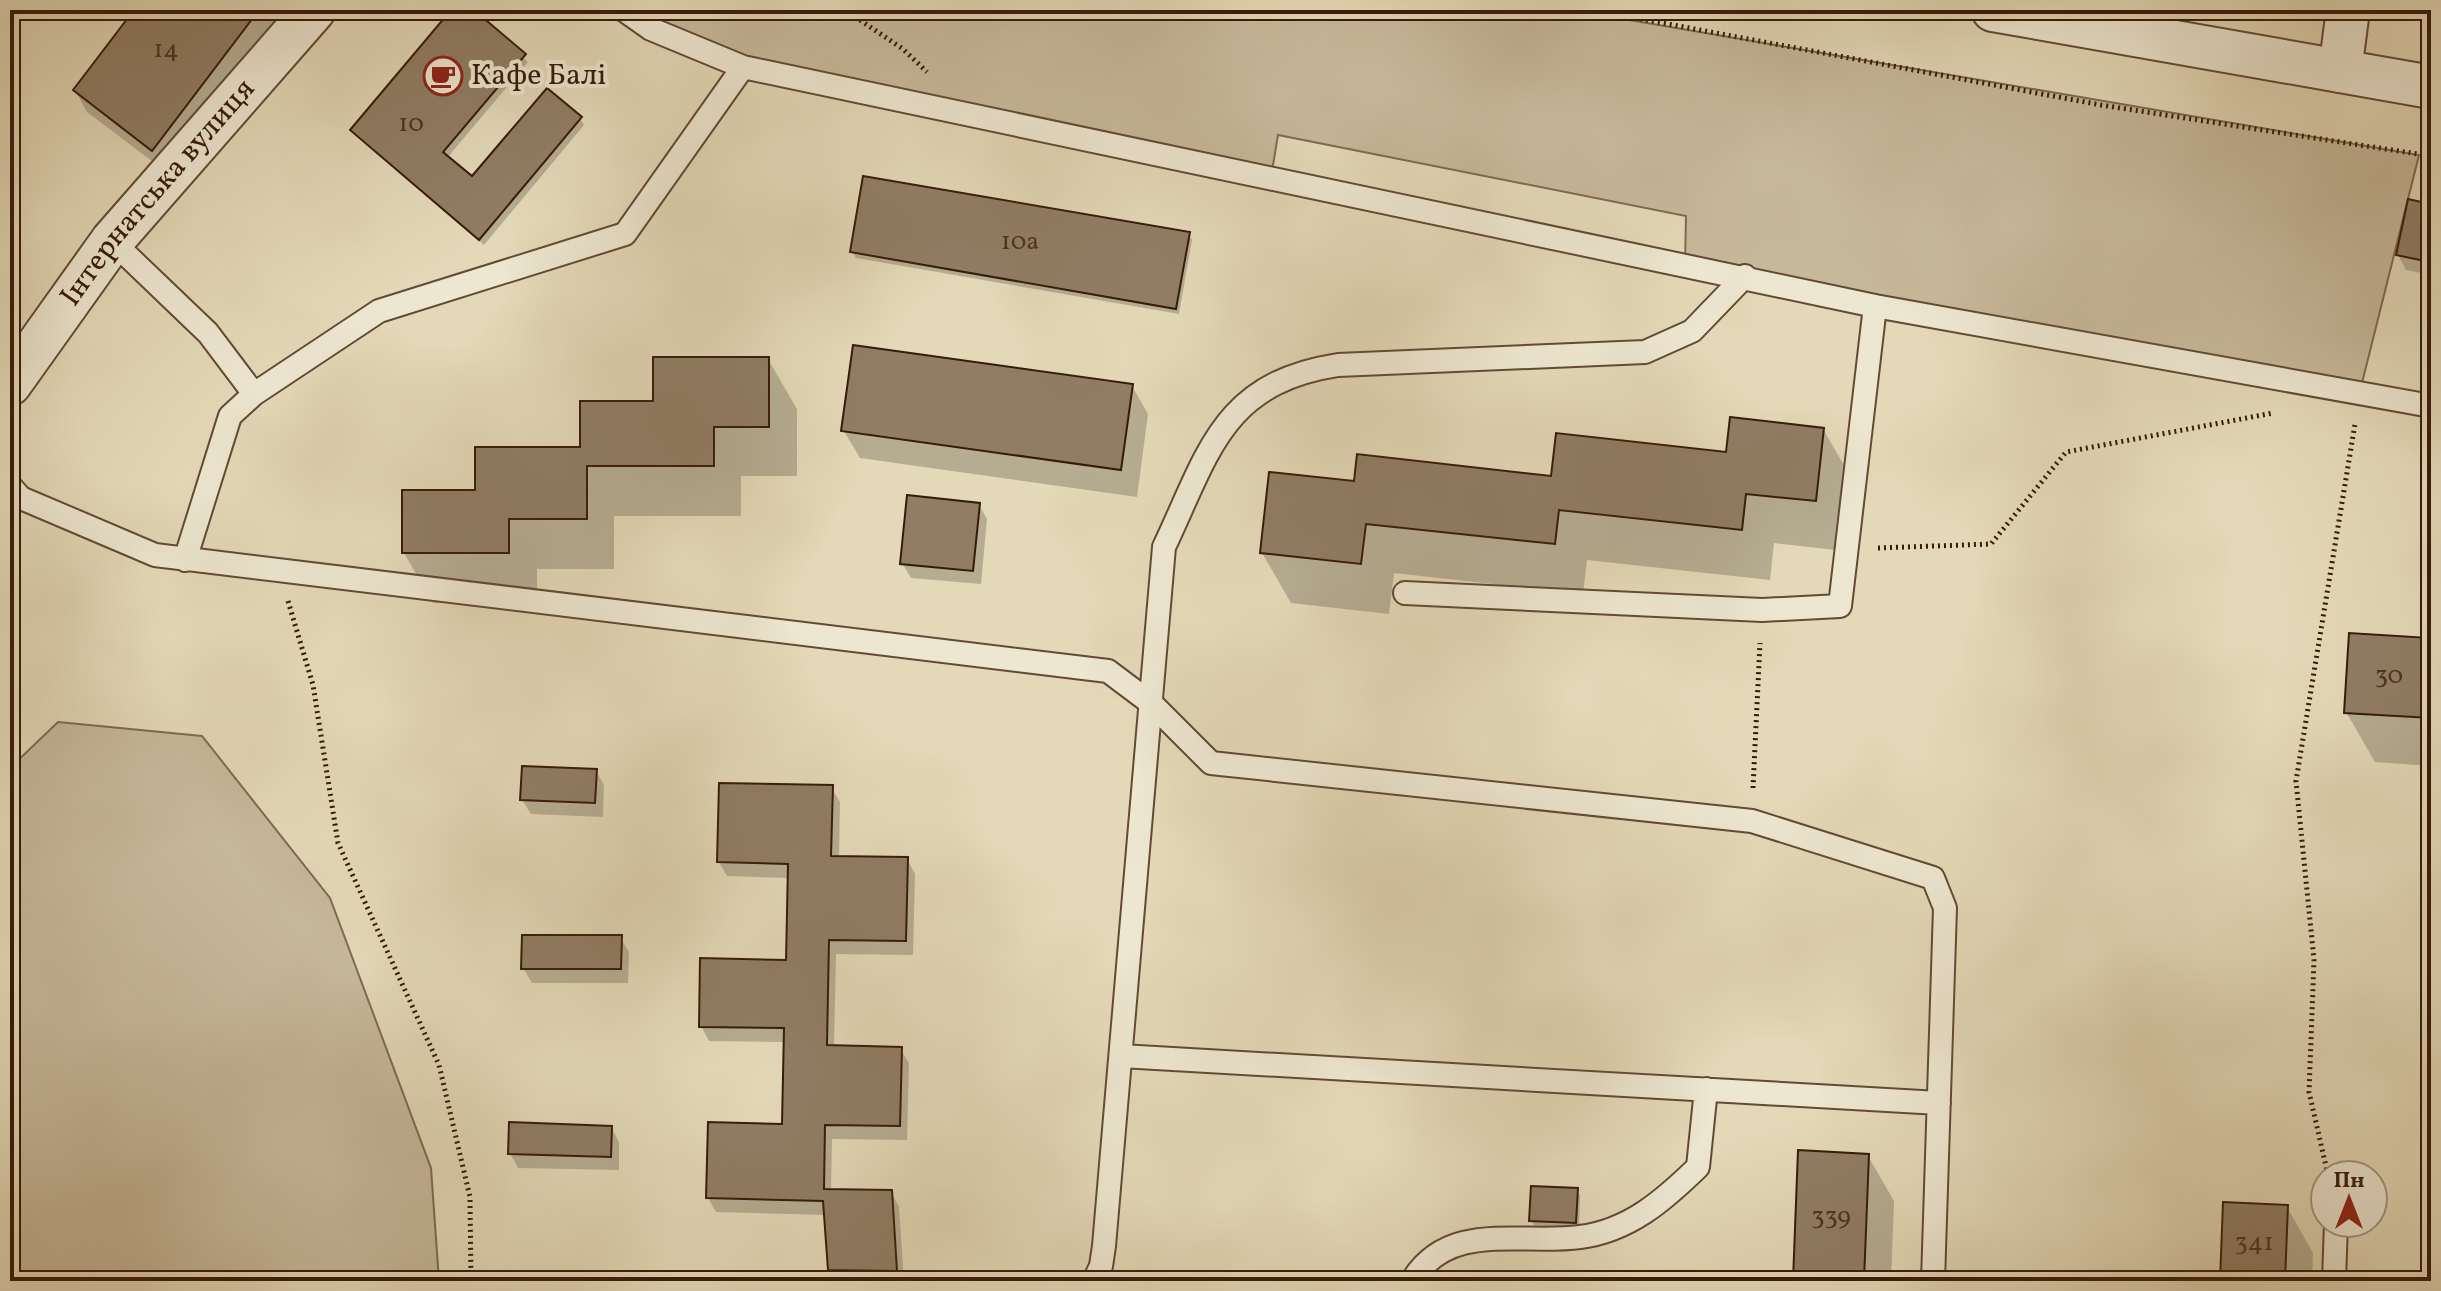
<svg xmlns="http://www.w3.org/2000/svg" width="2441" height="1291" viewBox="0 0 2441 1291" font-family="Vollkorn,serif">
	<rect width="100%" height="100%" fill="#e3d8b7"/>
	<filter id="stains"><feTurbulence type="fractalNoise" baseFrequency=".0025" numOctaves="4"/><feColorMatrix values="0 0 0 0 .2 0 0 0 0 .09 0 0 0 0 .02 0 0 0 .5 -.17"/></filter>
	<radialGradient id="worn" r=".72"><stop offset=".6" stop-color="#630" stop-opacity="0"/><stop offset="1" stop-color="#630" stop-opacity=".3"/></radialGradient>
	<!-- green -->
	<path fill="#c6b89a" stroke="#7e6a52" stroke-width="2" d="M624,10H1571L2419,155L2359,395L1685,264L1686,216L1278,135L1271,177L743,67Z
		M2109,10H2184L2183,23Z
		M58,722L202,736L330,898L431,1168L439,1281H10V768Z"/>
	<!-- shadow -->
	<path fill="#0003" d="M136,10H288L165,171L87,112L75,90Z
		M454,10H470L528,62L447,158L473,179L580,119L584,125L484,245L352,131Z
		M2409,201L2431,206V275L2406,270L2398,255Z
		M1188,234L1192,240L1179,314L856,258L852,252Z
		M768,359L797,409V476H741V516H614V569H537V603H433L404,553L477,492L582,449L655,403Z
		M1132,386L1148,414L1137,497L860,458L844,431Z
		M1823,429L1852,479L1844,551L1774,543L1770,580L1587,560L1583,594L1394,573L1389,614L1291,603L1262,553L1356,484L1553,478L1728,455Z
		M979,505L987,519L981,584L911,578L902,563Z
		M2431,638V766L2375,762L2346,712Z
		M596,771L604,785L603,817L531,814L522,800Z
		M831,787L840,802L839,858L907,859L915,874L913,955L836,954L834,1047L900,1049L909,1063L907,1140L832,1139L831,1191L891,1192L899,1207L904,1281H836L830,1269L826,1215L716,1212L708,1198L784,1126L786,1042L709,1041L701,1026L788,962L789,878L727,876L719,862Z
		M620,937L629,952L628,983H532L523,968Z
		M611,1127L619,1142V1170L518,1168L510,1153Z
		M1868,1156L1894,1201L1891,1281H1795Z
		M1577,1190L1580,1196L1579,1229L1535,1227L1531,1220Z
		M2287,1207L2313,1253L2312,1281H2222Z"/>
	<!-- building -->
	<path fill="#907d64" stroke="#371b0a" stroke-width="2" d="M134,10H259L152,151L73,90Z
		M451,10H474L526,54L443,152L472,176L547,88L582,117L479,240L350,130Z
		M863,176L1190,232L1176,309L850,252Z
		M2408,199L2431,204L2430,262L2396,255Z
		M853,345L1133,384L1121,470L841,431Z
		M653,357H769V427H714V466H587V519H509V553H402V490H475V447H580V401H653Z
		M1730,417L1824,428L1816,501L1746,494L1742,530L1559,510L1555,544L1366,524L1361,564L1260,553L1269,472L1354,481L1357,454L1551,476L1556,433L1726,452Z
		M907,495L980,503L973,571L900,564Z
		M2431,609V718L2344,713L2349,633L2429,638Z
		M522,766L597,769L595,803L520,800Z
		M719,783L833,785L831,856L908,857L906,941L829,940L827,1045L902,1047L900,1126L825,1125L824,1189L892,1190L897,1271L828,1270L823,1201L706,1198L708,1122L782,1124L784,1028L699,1027L700,958L786,960L788,864L717,862Z
		M522,935H622L621,969H521Z
		M509,1122L612,1126L611,1157L508,1154Z
		M1798,1150L1869,1154L1864,1281H1793Z
		M1531,1186L1578,1188L1576,1223L1529,1221Z
		M2223,1202L2288,1205L2285,1281H2220Z"/>
	<g fill="none" stroke-linecap="round" stroke-linejoin="round">
		<defs>
			<path id="lane" d="M624,10L651,29L743,67L1875,306L2431,406
				M112,241L208,333L254,394
				M10,486L21,498L155,555L1108,671L1152,704L1211,763L1752,821L1933,878L1945,908L1933,1281
				M185,560L230,416L254,394L379,311L625,234L743,67
				M1405,593L1762,610L1840,606L1875,306
				M1121,1056L1939,1103
				M1094,1281L1101,1266L1104,1246L1164,547C1209,452 1222,383 1338,365L1645,352L1692,331L1745,276
				M1412,1281C1449,1220 1521,1245 1580,1237C1629,1231 1664,1200 1698,1167L1706,1089
				M2334,1281L2336,1223"/>
			<g id="street">
				<path d="M1993,10L2431,87"/>
				<path d="M2340,71L2348,10"/>
				<path id="s1" d="M10,384L112,241L314,10"/>
			</g>
		</defs>
		<!-- lane casing -->
		<use href="#lane" stroke="#624a35" stroke-width="26"/>
		<!-- street casing -->
		<use href="#street" stroke="#624a35" stroke-width="46"/>
		<!-- path -->
		<path stroke="#371b0a" stroke-width="5" stroke-dasharray="2 4" stroke-linecap="butt" d="M845,10L903,49L927,72
			M1593,10L2101,105L2431,156
			M1878,548L1991,544L2066,452L2273,413
			M288,601L313,685L338,843L439,1065L470,1197L471,1281
			M1753,788L1760,643
			M2328,1175L2309,1092L2314,960L2296,781L2355,424"/>
		<!-- lane -->
		<use href="#lane" stroke="#ede6d0" stroke-width="22"/>
		<!-- street -->
		<use href="#street" stroke="#ede6d0" stroke-width="42"/>
	</g>
	<!-- icons -->
	<defs>
		<symbol id="cafe-ring" viewBox="-11 -11 22 22"><circle r="9.5" fill="#ede6d0" stroke="#8f2418" stroke-width="1.5"/><path d="M-5.5-4.5H6V0H3Q3 3.5 0 3.5H-2.5Q-5.5 3.5-5.5 0ZM3-3.2v2h1.7v-2ZM-6 4.5H4V6H-6Z" fill="#8f2418"/></symbol>
	</defs>
	<g fill-rule="evenodd">
		<use href="#cafe-ring" x="421" y="54" width="44" height="44"/>
	</g>
	<g text-anchor="middle" dominant-baseline="central" stroke-width="8" stroke-linejoin="round" paint-order="stroke">
		<!-- number labels -->
		<g font-size="26" fill="#4d3420">
			<text x="166" y="50">14</text>
			<text x="411" y="124">10</text>
			<text x="1020" y="242">10а</text>
			<text x="2389" y="676">30</text>
			<text x="1831" y="1217">339</text>
			<text x="2254" y="1243">341</text>
		</g>
		<!-- poi labels -->
		<g font-size="30" fill="#371b0a" stroke="#ede6d0" text-anchor="start">
			<text x="471" y="76">Кафе Балі</text>
		</g>
		<!-- street labels -->
		<g font-size="30" fill="#371b0a" stroke="#ede6d0">
			<text stroke="none"><textPath href="#s1" startOffset="242">Інтернатська вулиця</textPath></text>
		</g>
	</g>
	<!-- margin -->
	<rect width="2441" height="1291" fill="none" stroke="#e3d8b7" stroke-width="40"/>
	<rect x="12" y="12" width="2417" height="1267" fill="none" stroke="#371b0a" stroke-width="4"/>
	<rect x="20" y="20" width="2401" height="1251" fill="none" stroke="#371b0a" stroke-width="2"/>
	<!-- north arrow -->
	<g transform="translate(2349 1199)"><circle r="38" fill="#ede6d0" stroke="#a49581" stroke-width="2"/>
	<path d="M0-6L14 30L0 20L-14 30Z" fill="#8f2418"/>
	<text y="-12" font-size="22" font-weight="bold" text-anchor="middle" fill="#371b0a">Пн</text>
	</g>
	<rect width="100%" height="100%" filter="url(#stains)"/>
	<rect width="100%" height="100%" fill="url(#worn)"/>
</svg>
